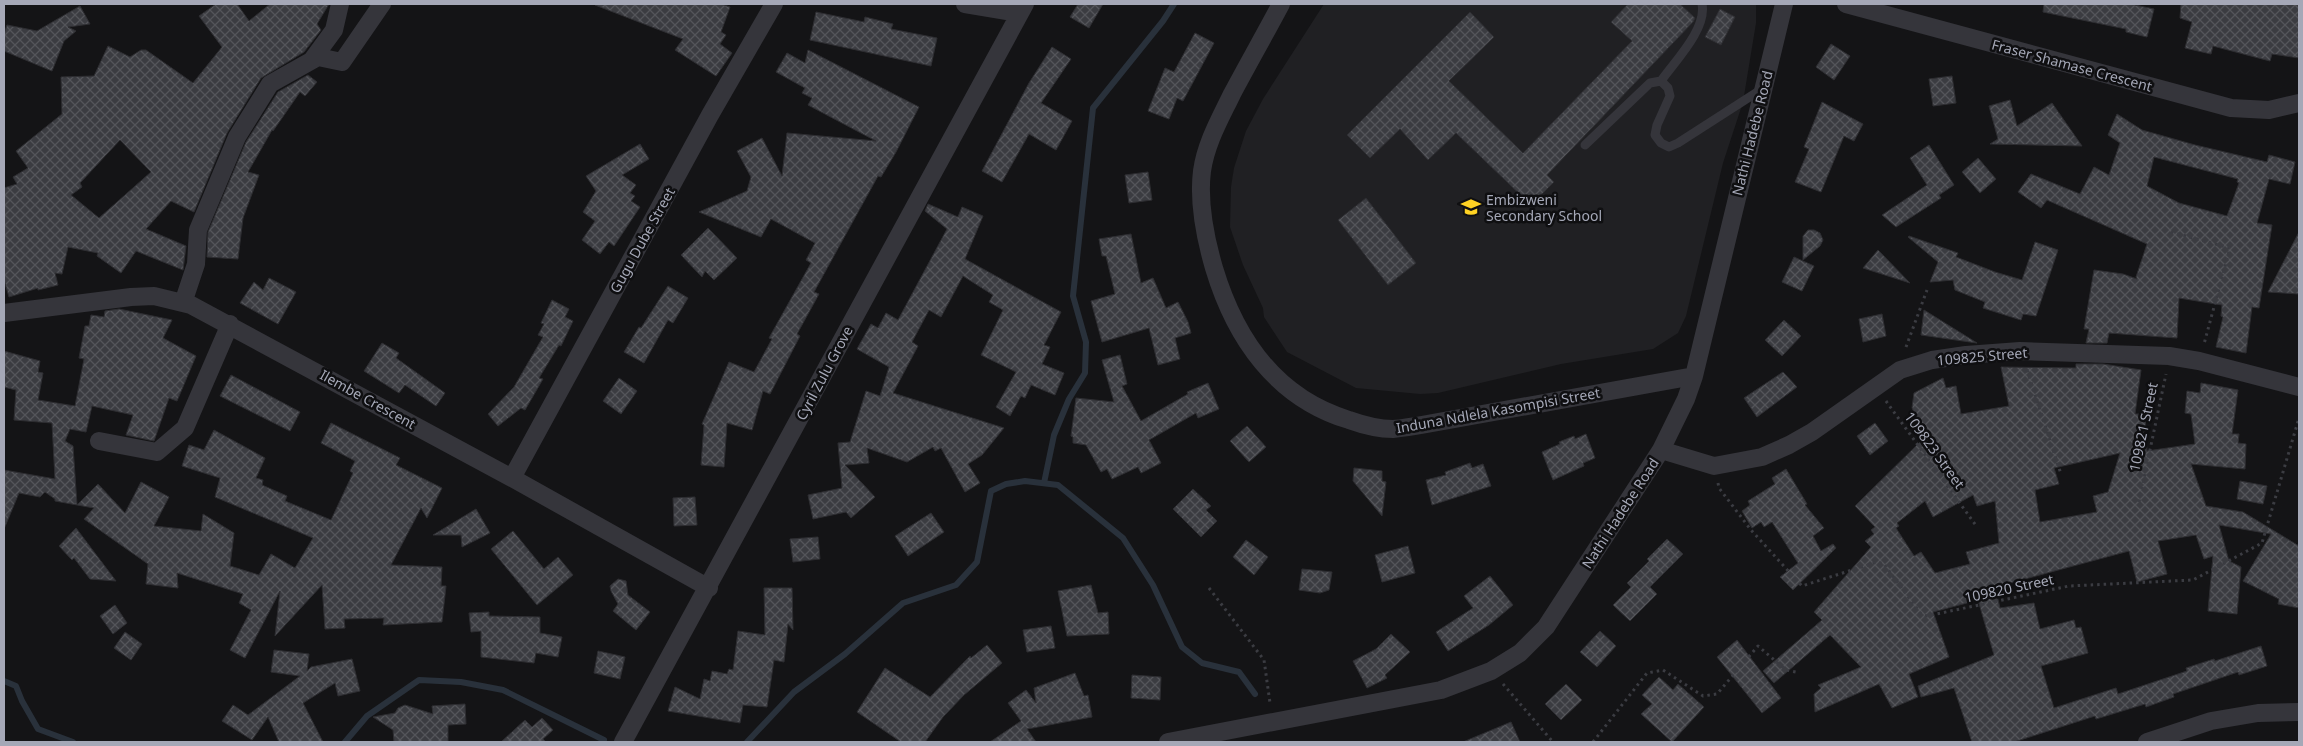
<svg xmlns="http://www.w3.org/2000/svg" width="2303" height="746" viewBox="0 0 2303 746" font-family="'Noto Sans',sans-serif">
	<defs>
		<pattern id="building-cross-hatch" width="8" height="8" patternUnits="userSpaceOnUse" patternTransform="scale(1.25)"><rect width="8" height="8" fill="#3b3c41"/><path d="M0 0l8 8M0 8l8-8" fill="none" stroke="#54555a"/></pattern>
	</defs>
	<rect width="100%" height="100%" fill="#141416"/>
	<!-- built -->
	<path fill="#202023" d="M1324,4H1756V23L1743,102L1723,163L1686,316L1678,333L1653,349L1561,364L1438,393L1420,394L1356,388L1287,352L1264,317L1263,308L1243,265L1230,227L1231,187L1234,168L1246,131L1263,99Z"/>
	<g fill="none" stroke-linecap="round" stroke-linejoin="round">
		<!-- stream -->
		<path stroke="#29313b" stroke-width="6" d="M1044,483L1054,435L1069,399L1085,373L1086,342L1073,296L1093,108L1163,21L1174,4
			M4,681L16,686L22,701L38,729L73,742
			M345,742L367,716L419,680L461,682L503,690L604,740
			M747,742L794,692L845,654L903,603L956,585L977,562L991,491L1006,484L1025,481L1058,485L1123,538L1153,585L1182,647L1202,663L1239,672L1255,694"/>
	</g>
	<!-- building -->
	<path fill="url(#building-cross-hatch)" stroke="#2e2e32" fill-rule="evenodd" d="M216,4H237L249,21L270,4H329L317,24L321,30L304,52L261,78L227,133L194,212L171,201L146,229L186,246L183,270L136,251L121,273L97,256L98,253L68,247L62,274L55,273L58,285L38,290V288L9,297L4,280V188L17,184L13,177L28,168L16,151L62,114L61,77L94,76L108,46L130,57L141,50H146L193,83L222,47L199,16ZM120,140L151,172L99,218L71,195L82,187L80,183Z
		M595,4H721L730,7L721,32L726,35L720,44L732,53L716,76L675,50L683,39L595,5Z
		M1078,4H1103L1089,28L1070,17Z
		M1628,4H1680L1695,18L1693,22L1547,175L1554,182L1531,205L1456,133L1428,160L1400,129L1370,158L1347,135L1470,12L1494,37L1449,81L1523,153L1632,41L1611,22Z
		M2044,4H2130L2154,9L2147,37L2126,32V29L2043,12Z
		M2181,4H2299V58L2272,54L2270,61L2213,46L2211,54L2185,48L2192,22L2180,18Z
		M80,6L90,24L68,27L76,31L64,41L52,71L4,51V34L7,25L37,31Z
		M1720,9L1735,17L1721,45L1705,37Z
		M816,12L864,22L865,17L893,24L891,29L937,38L931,66L810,40Z
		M1195,33L1214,43L1183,101L1177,98L1169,119L1148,111L1165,68L1174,72Z
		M1831,44L1850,56L1834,80L1816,67Z
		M1052,47L1071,59L1041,103L1072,121L1056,150L1029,134L1002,182L982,171L1029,83Z
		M808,50L919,107L896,152L881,177L878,176L814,292L819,294L797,334L800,336L770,394L763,391L752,430L727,423L724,467L701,465L704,425L702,424L729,362L754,372L772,339L769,338L811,263L806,260L815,243L771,219L761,237L699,212L747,191L751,177L737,151L762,138L782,176L787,133L876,141L808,105L812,98L802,93L805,88L776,72L787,53L805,63Z
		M308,75L317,82L305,96L300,92L273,131L272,130L248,172L259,175L243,218L238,259L207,257L208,232L246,142L278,92Z
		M1952,76L1956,103L1933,106L1929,79Z
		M2010,100L2017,126L2052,103L2082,146L1990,144L1998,139L1989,106Z
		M1822,102L1863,124L1854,141L1844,136L1821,192L1795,182L1809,149L1804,147Z
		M2117,114L2142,130L2195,145L2267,162L2269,155L2295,162L2290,184L2269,179L2257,223L2272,225L2259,308L2252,307L2246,353L2216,347L2223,317L2221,316L2222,305L2179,298L2177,338L2109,333L2107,343H2086L2089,329H2084L2094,270L2123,274L2137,279L2136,277L2147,244L2047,200L2041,208L2018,192L2031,174L2080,194L2094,167L2109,175L2120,143L2108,135ZM2154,157L2238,179L2237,182L2239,183L2227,216L2179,203L2147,186Z
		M640,144L649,159L622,175L636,185L630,193L635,196L631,201L640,207L614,246L609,242L600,254L582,240L595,221L583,212L596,191L586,176Z
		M1929,145L1954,185L1939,195L1941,198L1896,227L1882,215L1927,185L1910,158Z
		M1978,158L1996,179L1980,193L1962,172Z
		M1148,172L1152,200L1129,203L1125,175Z
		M1366,198L1416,263L1388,285L1338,220Z
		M928,204L958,217L962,207L983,216L965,259L1061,312L1044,345L1050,347L1042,364L1064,373L1055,395L1031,385L1025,398L1021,396L1010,416L996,407L1016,372L981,355L1003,310L989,302L993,295L963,276L941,317L929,310L912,342L918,346L893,393L1004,428L982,455L968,464L980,483L965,492L941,448L935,451L933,447L907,462L867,448L869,463L845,465L875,497L851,518L846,512L813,519L808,495L842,488L838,443L850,442L866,391L880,396L889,367L857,349L871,324L878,328L886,313L898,320L947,229L925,211Z
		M708,228L737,258L714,280L705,271L702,277L681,255Z
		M1808,230H1814L1820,233L1823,240L1820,246L1803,260V236Z
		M2299,232V294L2268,292Z
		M1131,234L1141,283L1153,278L1166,308L1178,302L1188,322L1191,333L1175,338L1180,359L1158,365L1149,328L1102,342L1091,301L1115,294L1106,256H1102L1099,239Z
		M1909,236L1958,253L1956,257L1995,272L2022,280L2035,242L2058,250L2036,316L2023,314L2021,320L1983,308L1985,302L1955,290L1953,280L1930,282L1938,262L1908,237Z
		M1878,250L1910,283L1863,268Z
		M1794,257L1814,266L1802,291L1782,282Z
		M269,278L296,292L278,324L240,303L254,282L263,290Z
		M668,286L688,298L673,323L668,320L644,363L624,352L639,327L641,328Z
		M552,300L569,309L565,317L573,321L561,346L559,345L539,378L543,379L525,410L521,408L498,426L488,414L514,387L543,337L538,335L544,324L541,323Z
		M119,309L172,320L163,338L196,356L177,401L169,398L154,441L126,435L133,415L92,406L86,432L70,429L65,441L73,446L77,505L98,484L125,513L141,482L169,497L154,526L201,531L203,514L234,533L230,566L259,575L271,554L295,568L313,538L215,497L220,478L182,466L189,445L204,450L214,430L265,458L256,478L263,480L262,485L287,496L285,501L331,520L353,473L350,471L355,461L321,443L331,423L400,458L396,465L442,488L427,518L421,508L391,565L442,567L441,586H446L442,622L383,625L384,618L344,619L345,628L325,629L322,585L275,636L280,591L245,658L230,650L251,610L239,603L243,594L177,573L178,588L146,584L148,564L84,519L94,508L55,501V499L45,492L40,497L19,493L4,529V470L55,479L52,423L14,420L16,390L4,387V351L40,361L38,372L43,373L38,400L75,406L84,359L79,358L85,326H89L91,315L104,317L105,311Z
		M1924,310L1977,343L1921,335Z
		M1882,314L1886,336L1863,342L1859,319Z
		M1784,320L1801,336L1782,356L1765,340Z
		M382,343L399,353L396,358L445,393L436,406L405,385L399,393L364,371Z
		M1120,355L1127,384L1122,386L1141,421L1188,394L1187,392L1208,383L1219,409L1198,418L1196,413L1149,440L1161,463L1141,473L1138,467L1112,479L1107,469L1101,472L1086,445L1073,443V437L1071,436L1076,398L1114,402L1102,360Z
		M2076,364H2103L2141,370L2135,414H2145L2147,451L2195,444L2191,414L2185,413L2187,391L2200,393L2201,383L2238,390L2232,434H2239L2238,443L2246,444L2245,469L2191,464L2206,506L2243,512L2299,546V608L2278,604L2279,599L2243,581L2271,534L2219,525L2229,561L2241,567L2237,614L2208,611L2213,556L2204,559L2196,535L2158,541L2167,574L2137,582L2129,551L1995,587L2000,608L2034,603L2040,629L2074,620L2076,628L2081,627L2088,653L2041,666L2054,708L2116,688L2118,694L2187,671L2186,668L2214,659L2215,661L2261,646L2267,666L2239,675L2238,672L2173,694L2174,697L2146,707L2145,704L2096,719L2095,716L2014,742H1972L1954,688L1921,697L1918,686L1994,655L1978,600L1933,612L1949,657L1909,674L1918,697L1892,708L1879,684L1815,712L1814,694L1821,688L1818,685L1861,667L1830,635L1774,683L1763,671L1822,620L1814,612L1871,547L1865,541L1874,534L1871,530L1875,527L1855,506L1920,442L1927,438L1912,408L1914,393L1943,378L1946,388L1956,386L1961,414L2009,406L2001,367L2076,368ZM2120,453L2108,492L2093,496L2097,512L2040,522L2035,490L2059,484L2054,468ZM1973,495L1977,506L1995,501L1999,543L1966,552L1970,564L1935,573L1921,552L1914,556L1896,528L1899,526L1897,523L1925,501L1933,517Z
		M1783,372L1797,387L1757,417L1744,398Z
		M231,375L300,412L290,431L220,396Z
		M619,378L637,391L621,414L603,401Z
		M1875,423L1888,441L1870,455L1857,436Z
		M1247,426L1266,447L1249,462L1230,441Z
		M1586,434L1595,458L1583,463L1584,466L1553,480L1542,452L1560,444L1559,442L1574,436L1575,439Z
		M1470,463L1472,468L1483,464L1491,486L1432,505L1426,480L1446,475L1445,472Z
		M1354,468L1382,471V481L1386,482L1382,516L1353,481Z
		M1786,469L1807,504L1805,505L1824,528L1813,536L1821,551L1833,544L1836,548L1793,590L1780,577L1798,563L1772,522L1764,527L1761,522L1752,528L1742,511L1750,505L1748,501L1775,484L1772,478Z
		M2240,481L2267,486L2263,504L2237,499Z
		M1193,489L1211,506L1206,510L1217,521L1201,537L1173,509Z
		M695,497L697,525L674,526L673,498Z
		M476,509L490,533L462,547L461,535H433Z
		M931,513L944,532L908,556L895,536Z
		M76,528L116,581L90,579L74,558L72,560L59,546Z
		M513,531L544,569L558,557L573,575L537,605L491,549Z
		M818,537L820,559L793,562L790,539Z
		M1667,539L1683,554L1650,587L1657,594L1630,621L1613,605L1631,587L1627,583L1649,561L1647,559Z
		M1246,540L1268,557L1254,575L1233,557Z
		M1408,546L1415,573L1382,582L1375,555Z
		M1302,569L1332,572L1329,590L1320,593L1299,590Z
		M1490,576L1513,605L1489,625L1448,651L1436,632L1473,608L1464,596Z
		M618,579L626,581L628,595L650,612L636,630L613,611L618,604L611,591L610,586Z
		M1091,585L1098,613L1108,612L1109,634L1067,636L1058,591Z
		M764,588H792L793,630L788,624L784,662L774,660L767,707L743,705L740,723L668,711L675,687L700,699L704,679L710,681L712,671L727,674L729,669L733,670L738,631L765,635Z
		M115,605L127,623L113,634L100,616Z
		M489,612V616L540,617V633L562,637L558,657L536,653L534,663L481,657V631L471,632L469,613Z
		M1051,626L1055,648L1027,652L1023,630Z
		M1600,631L1616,646L1597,667L1580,652Z
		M125,632L142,644L131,660L114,648Z
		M1391,634L1410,652L1385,675L1387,678L1367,688L1353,661L1376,649Z
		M1737,640L1781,698L1762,713L1717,657Z
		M987,645L1002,663L964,695L943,717L925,742H901L857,712L885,668L930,697L970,656L971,658Z
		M274,650L309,654L307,671L311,667L352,659L360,691L338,696L335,683L303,703L323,742H279L268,717L252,740L222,721L233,705L248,715L300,676L271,672Z
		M598,651L625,657L620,679L594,673Z
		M1075,673L1084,696L1088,695L1092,717L1027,729L1036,742H990L1021,721L1008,703L1026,690L1036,703L1034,688Z
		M1132,675L1161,677L1160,700L1131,698Z
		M1659,677L1673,690L1678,684L1704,707L1672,742L1641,714L1652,704L1642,695Z
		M1566,684L1582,700L1561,720L1545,704Z
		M465,704L466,724L448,725V742H394L393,730L373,717L395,713L398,708L405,705L433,714L432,706Z
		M542,718L553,730L543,739L546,742H501L525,720L532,727Z
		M1511,722L1520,742H1463Z"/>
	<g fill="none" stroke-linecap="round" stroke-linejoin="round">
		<!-- path -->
		<path stroke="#3b3c42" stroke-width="3" stroke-dasharray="2.5 4" stroke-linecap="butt" d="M2171,232L2230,248L2204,344
			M1906,347L1927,290
			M2027,370L2061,474
			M1886,401L1977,527
			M1718,483L1719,488L1751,530L1802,586L1877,562L1884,564L1921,614L1927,616L2069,586L2193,580L2262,543L2299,418
			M2139,502L2166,374
			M1209,588L1264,660L1270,703
			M1503,684L1553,742
			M1593,742L1647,673L1663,670L1703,696L1717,694L1758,646L1786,670L1796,672"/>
		<!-- lane -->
		<path stroke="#35353b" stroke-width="9" d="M1661,81C1675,61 1707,29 1702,4
			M1585,145L1650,83L1661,81L1668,88L1670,96L1657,125L1655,135L1661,143L1669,147L1678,143L1762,89"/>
		<!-- street -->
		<path stroke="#35353b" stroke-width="18" d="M965,4L1019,13
			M1281,4C1265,34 1248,64 1232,94C1220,119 1206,143 1202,171C1198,203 1205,237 1214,268C1235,338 1276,398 1349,420C1363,425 1378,429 1393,429C1404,428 1416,426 1427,424L1694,376
			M1846,4L2231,108L2269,110L2299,103
			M312,60L334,30L340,4
			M183,303L196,264L198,230L237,137L270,84L318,57L342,62L382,4
			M4,313L131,297L154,296L191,305L512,478L709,588
			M99,441L157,452L185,428L230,324
			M1661,450L1714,466L1762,457L1789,445L1812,432L1900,370L1932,360L1966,355L2020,351L2169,356L2199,361L2299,387
			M512,478L710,115L774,4
			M623,742L1025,4
			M1168,742L1441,690L1491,671L1520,653L1546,627L1661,450L1686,399L1694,376L1784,4
			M2147,742L2211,721L2258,713L2299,712"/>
	</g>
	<!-- icons -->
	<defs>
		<symbol id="school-bare" viewBox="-9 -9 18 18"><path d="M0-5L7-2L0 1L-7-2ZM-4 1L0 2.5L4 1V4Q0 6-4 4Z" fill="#ffd223" stroke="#0f0f11" stroke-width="2.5" paint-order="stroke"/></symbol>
	</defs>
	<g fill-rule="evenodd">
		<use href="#school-bare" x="1457" y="193" width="28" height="28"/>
	</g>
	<g text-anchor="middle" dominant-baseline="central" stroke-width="5" stroke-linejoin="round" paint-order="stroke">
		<!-- street labels -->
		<g font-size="14" fill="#a5a8b7" stroke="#0f0f11">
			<text transform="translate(2072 65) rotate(15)">Fraser Shamase Crescent</text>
			<text transform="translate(1752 133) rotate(-76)">Nathi Hadebe Road</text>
			<text transform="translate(642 240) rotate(-61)">Gugu Dube Street</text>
			<text transform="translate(1982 356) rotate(-5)">109825 Street</text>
			<text transform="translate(824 373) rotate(-62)">Cyril Zulu Grove</text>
			<text transform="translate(368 399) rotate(29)">Ilembe Crescent</text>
			<text transform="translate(1498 410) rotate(-10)">Induna Ndlela Kasompisi Street</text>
			<text transform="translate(2143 427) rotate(-78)">109821 Street</text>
			<text transform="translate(1935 450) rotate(54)">109823 Street</text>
			<text transform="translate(1620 513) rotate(-57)">Nathi Hadebe Road</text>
			<text transform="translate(2009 588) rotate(-12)">109820 Street</text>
		</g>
		<!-- poi labels -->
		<g font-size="14" fill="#a5a8b7" stroke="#0f0f11" text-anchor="start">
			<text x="1486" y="199">Embizweni<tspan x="1486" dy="16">Secondary School</tspan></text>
		</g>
	</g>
	<!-- border -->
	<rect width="2303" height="746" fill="none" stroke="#a5a8b7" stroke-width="10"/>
</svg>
